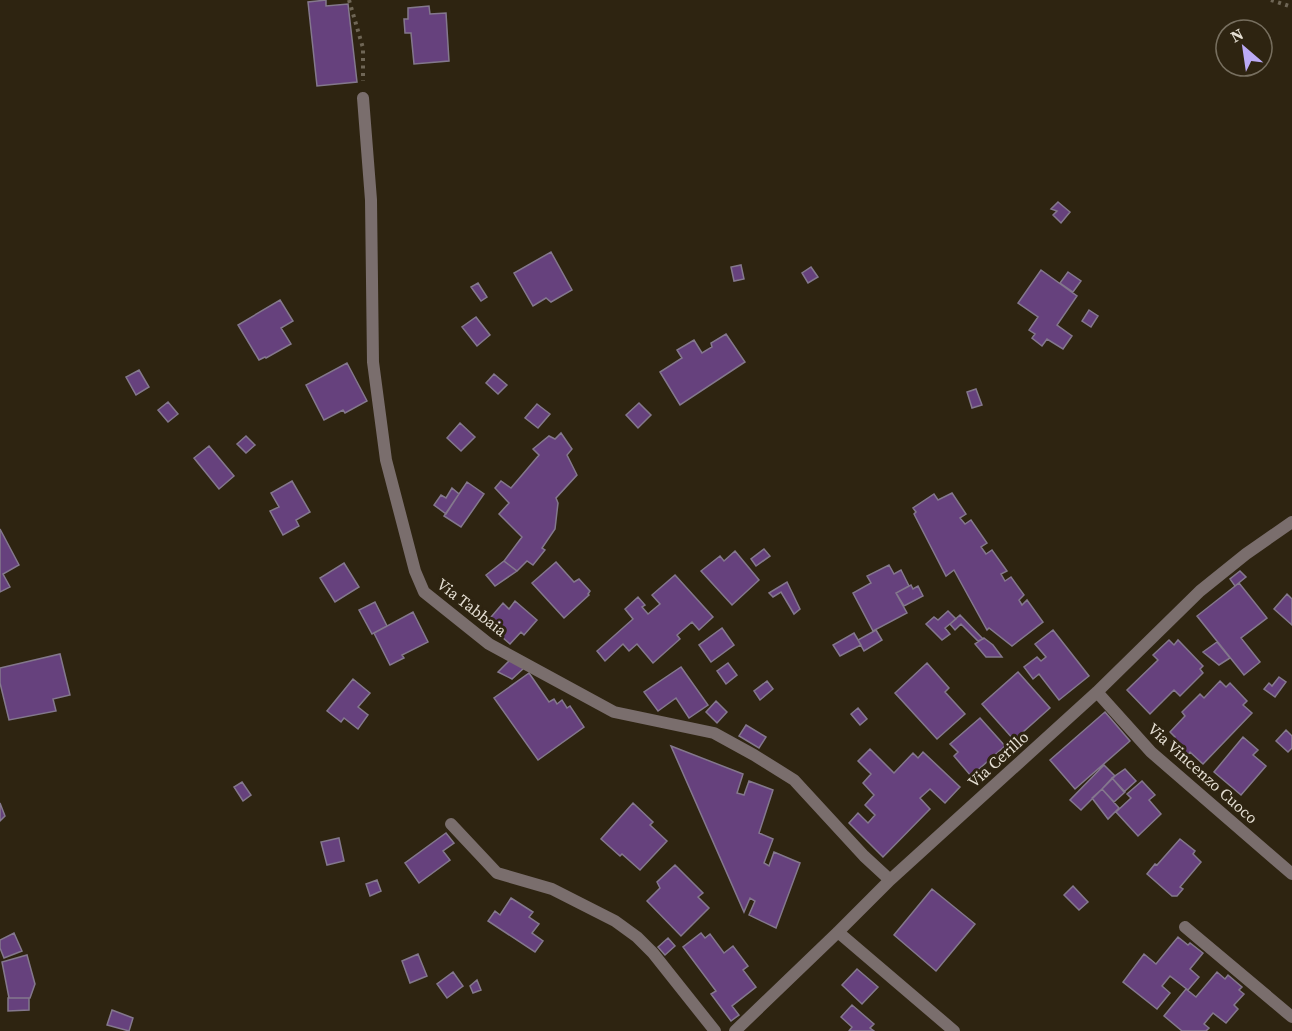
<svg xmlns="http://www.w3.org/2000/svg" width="1292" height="1031" viewBox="0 0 1292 1031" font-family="'Source Serif 4',serif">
	<rect width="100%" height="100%" fill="#2e2411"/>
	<!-- building -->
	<path fill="#66417d" stroke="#84788d" stroke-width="1.5" d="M326,0V6L348,4L357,82L317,86L308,2Z
		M429,6L430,14L446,13L449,61L414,64L411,33H405L404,19H408V8Z
		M1058,202L1070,212L1061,223L1053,215L1057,211L1051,209Z
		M551,252L572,290L551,302L546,298L533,306L514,273Z
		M741,265L744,279L734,281L731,267Z
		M811,267L818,277L808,283L802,273Z
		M1041,270L1077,296L1057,325L1072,336L1063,349L1047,339L1042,346L1032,338L1035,334L1029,330L1038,317L1018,303Z
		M1068,272L1081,281L1073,292L1060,283Z
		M478,283L487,297L481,301L471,287Z
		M280,300L293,321L281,328L291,344L266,358L265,357L259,360L238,325Z
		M1089,310L1098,316L1091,327L1082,321Z
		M476,317L490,335L477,346L462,327Z
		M726,334L745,362L680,405L660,372L682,358L677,350L694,340L702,353L712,347L711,343Z
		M347,363L367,401L345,413L343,410L324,420L306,385Z
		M139,370L149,387L136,395L126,377Z
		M494,374L507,385L498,394L486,383Z
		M976,389L982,405L972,408L967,392Z
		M168,402L178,414L168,422L158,410Z
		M639,403L651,415L638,428L626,415Z
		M537,404L550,414L538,428L525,418Z
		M460,423L475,437L461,451L447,438Z
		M561,433L572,449L567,455L577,475L556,498L558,503L555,529L542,548L545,550L533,565L527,561L517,571L504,561L522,537L499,514L509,503L495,488L501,481L511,488L539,455L533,449L549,436L555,439Z
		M246,436L255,445L246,453L237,444Z
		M209,446L234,476L219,489L194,458Z
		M292,481L310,512L296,520L299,526L283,535L270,511L279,507L271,493Z
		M467,482L484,494L461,527L444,516Z
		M452,488L459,494L446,514L434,505L441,495L446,498Z
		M952,493L966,514L960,518L965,524L971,520L987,543L981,547L986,554L992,550L1007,571L1001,574L1005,581L1011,577L1024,595L1019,600L1022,605L1027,600L1043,622L1012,646L989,628L987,630L954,570L946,576L914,514L916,512L913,508L934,494L938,500Z
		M0,529L19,565L3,574L10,587L0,592Z
		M764,549L770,556L756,566L751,559Z
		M735,551L759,580L732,605L701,571L720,556L724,561Z
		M504,561L517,571L495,586L486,575Z
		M556,562L574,582L579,579L590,591L588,594L589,595L564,618L532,583Z
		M344,563L359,587L335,602L320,578Z
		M889,565L894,574L901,570L909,586L896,593L907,613L873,631L853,593L871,583L867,576Z
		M1240,571L1246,577L1235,586L1230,579Z
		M675,575L713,617L699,630L692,622L677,635L680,639L653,663L637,644L629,651L623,644L605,661L597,651L633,619L625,609L638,597L645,605L642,607L648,614L660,604L652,595Z
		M787,582L800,609L794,614L781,592L773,597L769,593Z
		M1239,583L1267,618L1241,638L1260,662L1244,675L1197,616Z
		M911,585L913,589L918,586L923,596L904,606L896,593Z
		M1287,594L1292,599V625L1274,609Z
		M515,601L537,620L524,635L521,632L510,644L486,623L503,603L509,609Z
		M375,602L387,626L372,634L359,610Z
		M948,611L956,619L945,628L950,634L942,640L926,624L934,617L938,620Z
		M413,612L428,642L402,655L404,658L390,665L374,633Z
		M960,615L983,639L978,641L961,624L955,630L950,624Z
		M722,628L734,645L711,662L699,645Z
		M876,630L882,640L864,651L858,640Z
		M1053,630L1089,676L1059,700L1039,674L1033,679L1024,667L1037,657L1041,661L1046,657L1035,644Z
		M854,633L861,645L840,656L833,645Z
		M984,638L993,645L1002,657H986L975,644Z
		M1169,640L1174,645L1178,640L1203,666L1200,669L1203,673L1180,696L1174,690L1150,714L1127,690L1158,660L1153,655Z
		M1217,642L1230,658L1219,665L1203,652Z
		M60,654L70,695L53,699L56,711L9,720L0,683V668Z
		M510,660L524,668L512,679L498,672Z
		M728,663L737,675L726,684L717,671Z
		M927,663L949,688L945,692L965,714L937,739L895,693Z
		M681,667L708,705L689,718L676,698L658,711L644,692Z
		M1018,672L1050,708L1014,740L982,704Z
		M529,673L549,702L554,699L557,704L562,700L567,708L570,706L584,727L538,760L494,698Z
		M1279,677L1286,682L1275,697L1264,689L1269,683L1272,686Z
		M353,679L370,693L358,707L368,715L358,729L344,718L341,722L327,711Z
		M767,681L773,689L760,700L754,691Z
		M1220,681L1226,687L1230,683L1247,701L1243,705L1252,713L1203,764L1190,752L1187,756L1171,741L1175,737L1170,732L1185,716L1182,712L1200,694L1204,698Z
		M716,701L727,712L717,723L706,712Z
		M858,708L867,719L860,725L851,714Z
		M1105,712L1130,741L1075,789L1050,760Z
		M980,718L1005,746L971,776L954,756L958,752L950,744Z
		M746,725L766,737L759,748L739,736Z
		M1286,730L1292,736V748L1288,752L1276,741Z
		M1243,737L1258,750L1253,755L1266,766L1241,795L1214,772Z
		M671,746L743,774L737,793L744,795L749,781L773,790L759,833L773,839L764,863L769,866L774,852L800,863L776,928L749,915L755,901L750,898L744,912Z
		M870,749L894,773L913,753L918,758L923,752L960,787L945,803L930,789L920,798L930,809L883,857L849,823L858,813L868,823L875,815L865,805L874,795L863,783L871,774L858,761Z
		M1104,765L1115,776L1081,810L1070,800Z
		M1125,769L1136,781L1124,792L1112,778Z
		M1112,778L1125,792L1114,802L1102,789Z
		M1142,781L1155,795L1149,800L1161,814L1138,836L1116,812L1131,798L1127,794Z
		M242,782L251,795L243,801L234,787Z
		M1102,789L1119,808L1108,819L1092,798Z
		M0,803L5,816L0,821Z
		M633,803L653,822L650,825L667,841L640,870L622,854L620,856L601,839Z
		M446,833L454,843L443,851L450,860L419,883L405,863Z
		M339,838L344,861L327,865L321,842Z
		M1180,839L1195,851L1193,854L1201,862L1180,887L1183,889L1177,896H1172L1147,874L1155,864L1157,865Z
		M675,865L703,893L698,897L709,908L681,936L647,901L660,888L657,882Z
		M377,880L381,891L370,896L366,884Z
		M1073,886L1088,902L1079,910L1064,895Z
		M932,889L975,924L936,971L894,935Z
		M511,898L533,912L529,917L539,924L532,933L543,941L535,952L488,921L495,911L500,915Z
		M14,933L22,951L4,958L0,948V940Z
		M701,933L705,938L710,934L724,953L733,946L748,966L743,970L756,987L732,1006L739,1015L731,1021L711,994L716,991L683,947Z
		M1178,937L1188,945L1190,943L1203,953L1190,969L1199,977L1188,990L1170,976L1162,986L1170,993L1157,1009L1123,982L1144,954L1156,964Z
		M668,938L675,946L665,955L658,947Z
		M418,954L427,976L410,983L402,961Z
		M27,955L35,984L30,998H9L2,962Z
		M857,969L878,987L862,1004L842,985Z
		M453,972L463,986L447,998L437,984Z
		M1217,972L1225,979L1228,975L1242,987L1239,990L1244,994L1234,1005L1238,1009L1226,1023L1213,1013L1204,1024L1209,1028L1206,1031H1182L1164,1016L1186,989L1196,997Z
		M477,980L481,990L473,993L470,986Z
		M8,998H29V1010L8,1011Z
		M852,1005L874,1024L870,1028L874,1031H849L852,1027L841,1017Z
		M112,1010L133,1018L129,1031L107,1025Z"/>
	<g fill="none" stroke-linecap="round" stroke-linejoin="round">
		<!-- path -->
		<path stroke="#6f6656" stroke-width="4" stroke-dasharray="3 4.5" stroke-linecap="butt" d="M349,0L363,48V81
			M1271,0L1292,7"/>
		<!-- service -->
		<path stroke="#7a6e6d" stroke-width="12" d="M451,824L497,873L552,889L615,921L637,937L653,953L715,1031"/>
		<!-- minor -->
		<path stroke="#7a6e6d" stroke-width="12" d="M363,98L371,200L373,362L386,460L415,571L424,592L489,644L614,712L714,733L754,755L794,780L864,856L890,880
			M1097,692L1151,752L1292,874
			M1185,927L1292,1017
			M838,932L954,1031
			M735,1031L838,932L890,880L1097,692L1200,591L1246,554L1292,522"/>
	</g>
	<g text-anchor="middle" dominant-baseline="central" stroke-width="6" stroke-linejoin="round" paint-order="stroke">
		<!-- street labels -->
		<g font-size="16" fill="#e5dfd3" stroke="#2e2411">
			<text transform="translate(472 607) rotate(38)">Via Tabbaia</text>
			<text transform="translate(998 759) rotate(-42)">Via Cerillo</text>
			<text transform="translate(1203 773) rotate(42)">Via Vincenzo Cuoco</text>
		</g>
	</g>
	<!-- north arrow -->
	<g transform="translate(1244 48) rotate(331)"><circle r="28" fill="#2e2411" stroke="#776f5f" stroke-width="1.5"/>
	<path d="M0-4.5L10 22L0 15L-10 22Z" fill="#bbaaf6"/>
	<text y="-9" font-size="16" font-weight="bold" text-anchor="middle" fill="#e5dfd3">N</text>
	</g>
</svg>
